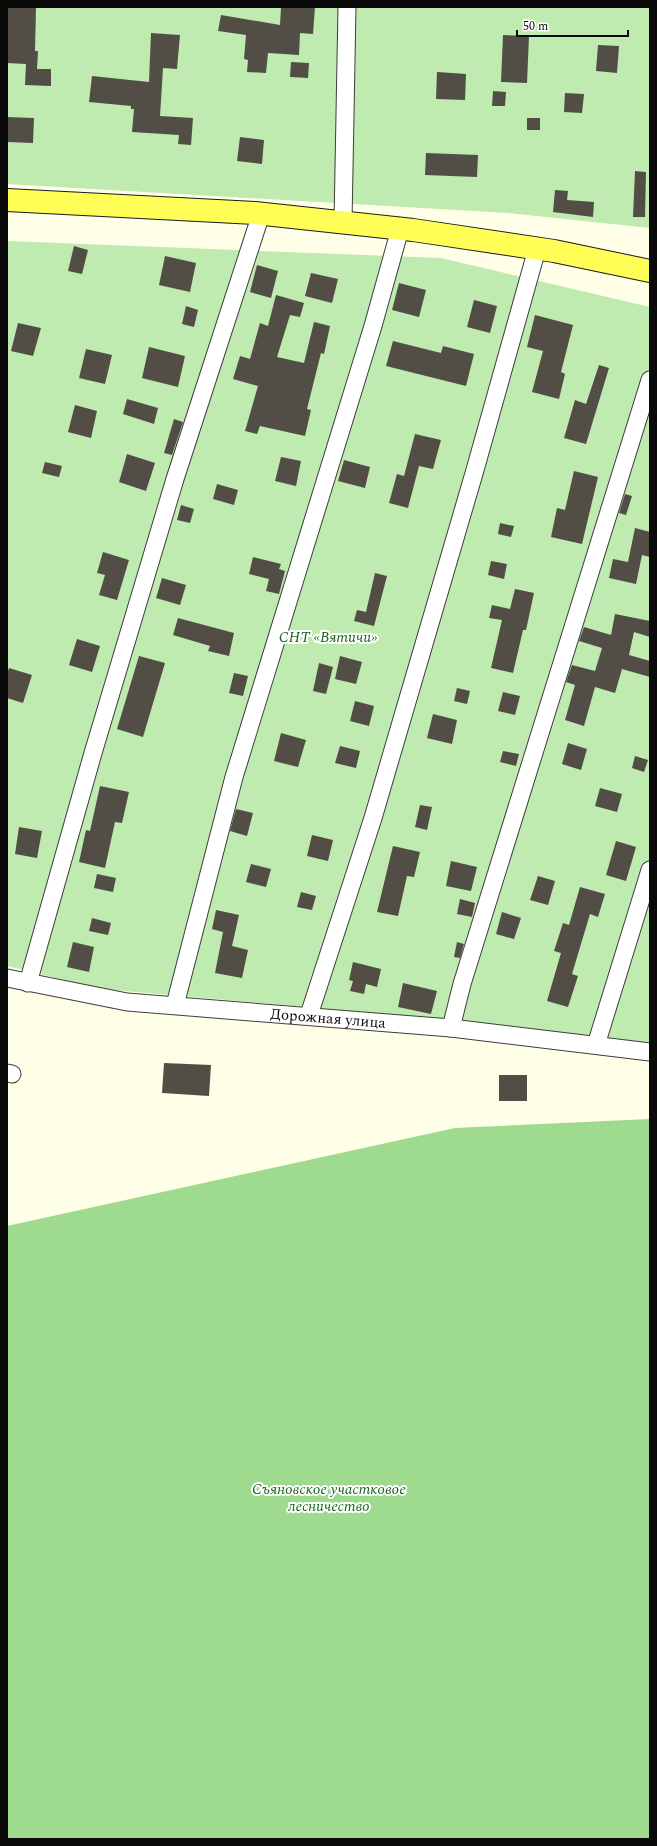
<svg xmlns="http://www.w3.org/2000/svg" width="657" height="1846" viewBox="0 0 657 1846" font-family="Spectral,serif">
	<rect width="100%" height="100%" fill="#feffe6"/>
	<!-- green -->
	<path fill="#bfeab0" d="M7,7H650V228L508,213L7,184Z
		M7,241L441,258L650,307V1044L442,1019L102,989L7,966Z"/>
	<!-- forest -->
	<path fill="#9edb8e" d="M650,1119V1839H7V1226L455,1128Z"/>
	<!-- building -->
	<path fill="#524e46" d="M7,7H36L35,51H38L37,69H51V86L25,85L26,64L7,63Z
		M281,7H315L313,34L300,33L299,55L268,53L266,73L247,72L248,60L244,59L246,35L218,31L221,15L280,25Z
		M151,33L180,35L177,69L163,68L160,116L193,118L191,145L178,144L179,135L132,132L134,109H131V106L89,102L92,76L149,82Z
		M503,35L529,36L527,83L501,82Z
		M598,45L619,46L617,73L596,71Z
		M291,62L309,63L308,78L290,77Z
		M437,72L466,74L465,100L436,99Z
		M493,91L506,92L505,106H492Z
		M565,93L584,94L582,113L564,112Z
		M7,117L34,118L33,143L7,142Z
		M527,118H540V130H527Z
		M240,137L264,140L262,164L237,161Z
		M426,153L478,155L477,177L425,175Z
		M635,171L646,172L645,217H633Z
		M555,190L568,191L567,200L594,202L593,217L553,212Z
		M74,246L88,250L82,274L68,271Z
		M165,256L196,263L190,292L159,285Z
		M257,265L278,271L271,298L250,292Z
		M311,273L338,279L332,303L305,296Z
		M399,283L426,290L419,317L392,310Z
		M276,295L304,303L300,317L290,315L277,357L304,363L314,322L330,326L324,354L321,353L307,409L311,410L305,436L260,426L257,434L245,431L258,386L233,379L240,356L250,359L260,323L268,326Z
		M474,300L497,306L490,333L467,327Z
		M186,306L198,310L194,327L182,324Z
		M535,315L573,325L561,372L565,374L559,399L532,392L543,351L527,347Z
		M18,323L41,328L33,356L11,351Z
		M393,341L441,353L443,346L474,354L466,386L386,366Z
		M149,347L185,356L178,387L142,378Z
		M86,349L112,355L105,384L79,378Z
		M599,365L609,368L586,444L564,438L575,400L586,404Z
		M127,399L158,408L154,424L123,414Z
		M75,405L97,411L91,438L68,432Z
		M174,419L183,422L172,455L164,453Z
		M415,434L441,440L433,469L419,466L408,508L389,503L397,474L404,476Z
		M127,454L155,463L146,491L119,482Z
		M281,457L301,461L296,486L275,481Z
		M344,460L370,467L365,488L338,481Z
		M45,462L62,466L59,477L42,473Z
		M574,471L598,477L582,544L551,537L557,508L565,510Z
		M217,484L238,490L234,505L213,499Z
		M625,494L632,496L626,515L619,513Z
		M181,505L194,509L190,523L177,520Z
		M500,523L514,526L511,537L498,534Z
		M635,528L650,532V557L642,555L636,584L609,578L613,559L628,562Z
		M103,552L129,560L117,600L99,595L105,575L97,573Z
		M253,557L281,564L279,569L285,571L279,594L266,591L269,579L249,574Z
		M491,561L507,564L504,579L488,575Z
		M375,573L387,576L374,626L354,621L357,610L366,612Z
		M162,578L186,585L180,605L156,598Z
		M515,589L534,593L526,630H523L513,673L491,668L502,620L489,618L492,605L510,609Z
		M615,614L650,621V637L634,632L629,655L650,661V677L622,669L615,693L595,687L584,726L565,720L575,685L566,682L572,665L595,671L602,648L579,641L584,627L611,635Z
		M178,618L234,633L229,656L208,651L210,646L173,635Z
		M77,639L100,646L92,672L69,665Z
		M139,656L165,663L143,737L117,729Z
		M340,656L362,662L356,684L335,679Z
		M319,663L333,667L326,694L313,691Z
		M9,668L32,675L23,703L7,698V674Z
		M234,673L248,676L243,696L229,693Z
		M457,688L470,691L467,704L454,701Z
		M503,692L520,696L515,715L498,711Z
		M355,701L374,706L369,726L350,721Z
		M433,714L457,720L452,744L427,738Z
		M281,733L306,740L298,767L274,761Z
		M568,743L587,749L581,770L562,764Z
		M340,746L360,751L356,768L335,763Z
		M503,751L519,754L516,766L500,762Z
		M635,756L648,760L644,772L632,768Z
		M100,786L129,792L122,823L115,822L105,868L79,862L86,830L90,831Z
		M600,788L622,794L617,812L595,806Z
		M420,805L432,807L427,830L415,827Z
		M236,809L253,813L247,836L230,831Z
		M19,827L42,831L37,858L15,854Z
		M312,835L333,840L328,861L307,856Z
		M616,841L636,847L626,881L606,875Z
		M393,846L420,852L414,877L407,876L398,916L377,912Z
		M451,861L477,867L471,891L446,886Z
		M251,864L271,869L266,887L246,882Z
		M97,874L116,878L113,892L94,888Z
		M538,876L555,881L548,905L530,900Z
		M580,887L605,894L598,917L590,914L572,974L578,976L568,1007L547,1001L561,953L554,951L563,923L569,925Z
		M301,892L316,896L312,910L297,907Z
		M460,899L475,903L472,917L457,914Z
		M216,910L239,915L232,946L248,950L242,978L215,973L223,932L212,929Z
		M502,912L521,918L514,939L496,934Z
		M92,918L111,923L108,935L89,931Z
		M73,942L94,947L89,972L67,967Z
		M457,942L464,944L460,958L454,957Z
		M353,962L381,969L377,987L366,984L364,994L350,991L353,981L349,980Z
		M403,983L437,991L431,1014L398,1007Z
		M164,1063L211,1065L209,1096L162,1093Z
		M499,1075H527V1101H499Z"/>
	<g fill="none" stroke-linecap="round" stroke-linejoin="round">
		<defs>
			<g id="minor">
				<path d="M343,222L347,7"/>
				<path id="s1" d="M7,978L127,1002L451,1028L650,1052"/>
				<path d="M28,983L93,753L175,479L261,214"/>
				<path d="M175,1005L234,777L373,326L400,229"/>
				<path d="M309,1015L373,818L475,470L537,249"/>
				<path d="M451,1028L462,984L650,380"/>
				<path d="M596,1045L650,870"/>
				<path d="M7,1073L12,1074"/>
			</g>
			<path id="major" d="M7,200L255,213L413,230L554,251L650,271"/>
		</defs>
		<!-- minor casing -->
		<use href="#minor" stroke="#3d3d3d" stroke-width="19"/>
		<!-- major casing -->
		<use href="#major" stroke="#1b1b1b" stroke-width="24"/>
		<!-- minor -->
		<use href="#minor" stroke="#fff" stroke-width="17"/>
		<!-- major -->
		<use href="#major" stroke="#fefe57" stroke-width="22"/>
	</g>
	<g text-anchor="middle" dominant-baseline="central" stroke-width="4" stroke-linejoin="round" paint-order="stroke">
		<!-- park labels -->
		<g font-size="15" font-style="italic" fill="#19621c" stroke="#fff">
			<text x="328" y="637">СНТ «Вятичи»</text>
			<text x="329" y="1489">Съяновское участковое<tspan x="329" dy="17">лесничество</tspan></text>
		</g>
		<!-- street labels -->
		<g font-size="15" fill="#0a0a0a" stroke="#fff">
			<text stroke="none"><textPath href="#s1" startOffset="324">Дорожная улица</textPath></text>
		</g>
	</g>
	<!-- border -->
	<rect width="657" height="1846" fill="none" stroke="#0a0a0a" stroke-width="16"/>
	<!-- scale -->
	<path d="M517 30v6h111v-6" fill="none" stroke="#0a0a0a" stroke-width="2"/>
	<text x="523" y="30" font-size="12" fill="#0a0a0a" stroke="#ffffff" stroke-width="3" paint-order="stroke">50 m</text>
</svg>
